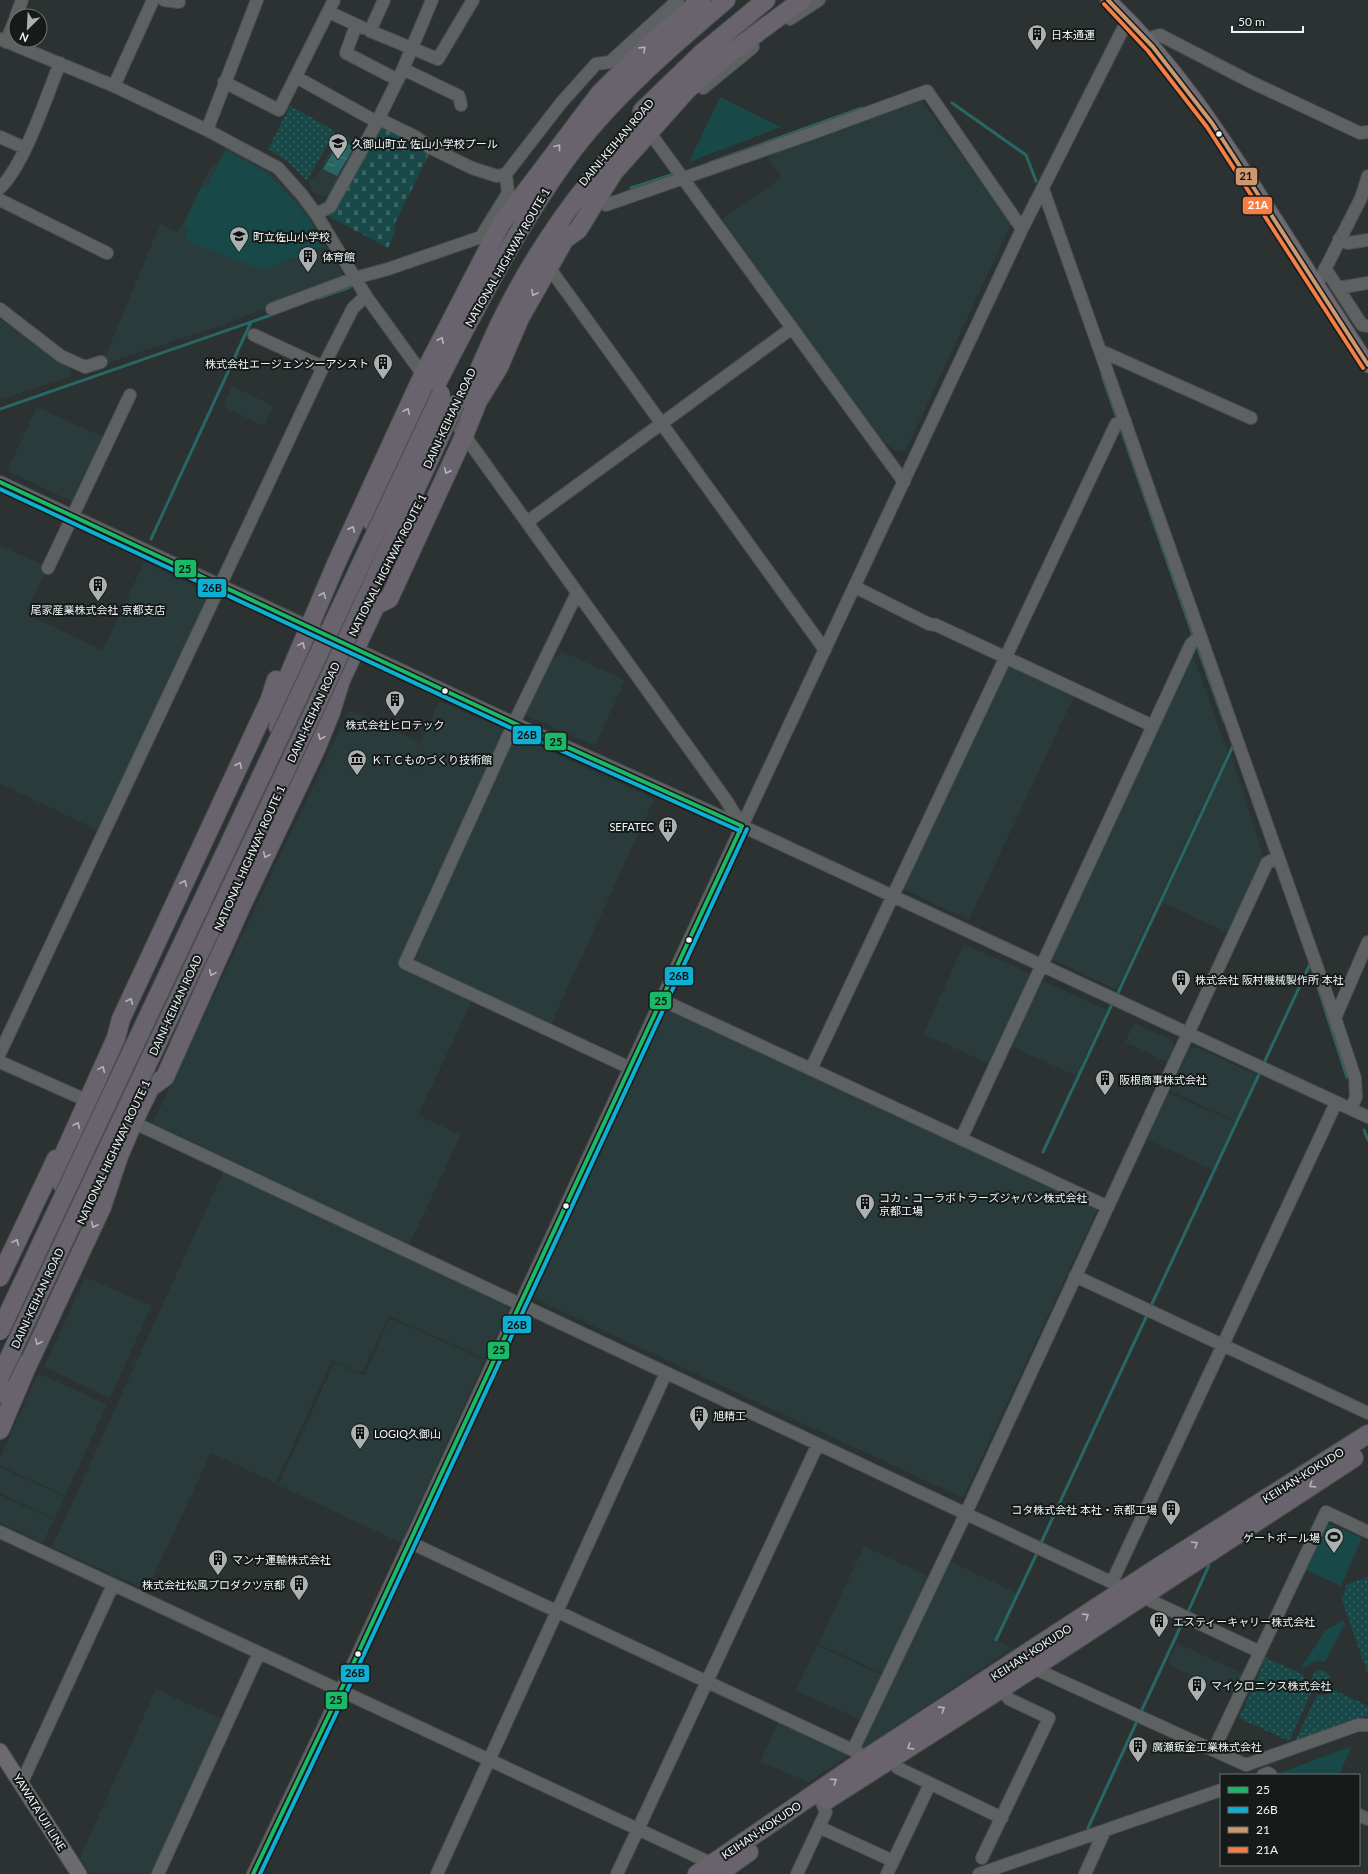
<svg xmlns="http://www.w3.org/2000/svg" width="1368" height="1874" viewBox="0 0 1368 1874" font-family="Lato,'Noto Sans JP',sans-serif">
	<defs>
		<pattern id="cemetery-stones" width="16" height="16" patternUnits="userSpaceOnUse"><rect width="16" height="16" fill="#184948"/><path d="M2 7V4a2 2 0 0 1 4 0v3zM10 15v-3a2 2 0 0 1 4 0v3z" fill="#3a6463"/></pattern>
		<pattern id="park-dots" width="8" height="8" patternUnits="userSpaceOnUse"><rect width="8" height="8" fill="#184948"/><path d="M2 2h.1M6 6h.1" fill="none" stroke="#3a6463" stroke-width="1.8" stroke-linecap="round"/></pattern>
		<pattern id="water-ripples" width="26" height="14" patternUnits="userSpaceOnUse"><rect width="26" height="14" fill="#286766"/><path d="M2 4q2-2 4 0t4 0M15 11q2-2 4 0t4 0" fill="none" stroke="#487d7c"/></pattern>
	</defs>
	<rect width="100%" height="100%" fill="#2c3131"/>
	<!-- built -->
	<path fill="#293b3a" d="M921,99L1011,224L906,450L895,451L877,436L722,219L782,177L765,153Z
		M340,133L361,144L331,197L320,196L314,193L308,183L312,177L315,178Z
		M226,147L268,170L292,194L310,218L342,273L341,279L220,326L104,364L101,358L106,355L160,224L178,232L212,164L215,165Z
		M0,319L52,356L70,367L72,376L0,400Z
		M232,386L274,406L264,426L223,407Z
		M37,407L106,438L78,499L71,501L7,471Z
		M0,545L47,567L26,614L103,650L144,562L209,593L98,830L0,784Z
		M561,651L625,680L595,746L525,715L551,654L558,657Z
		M1192,653L1228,752L1116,990L1050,958Z
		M1008,665L1074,696L969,920L903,889Z
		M439,701L508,731L399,963L473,999L418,1115L461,1135L409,1245L153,1123L349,710L420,742L408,767L436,780L409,767Z
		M513,734L654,799L550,1027L409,963Z
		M1231,754L1265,861L1231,934L1161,902Z
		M964,944L1033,975L992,1065L923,1034Z
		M1039,979L1107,1010L1076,1076L1009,1045Z
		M667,1008L1098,1208L963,1498L533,1298Z
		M1134,1023L1172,1040L1176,1048L1169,1063L1125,1042Z
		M1197,1047L1257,1075L1236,1121L1170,1091L1189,1049Z
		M1167,1092L1235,1122L1213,1170L1146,1139Z
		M223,1172L500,1299L507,1307V1313L486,1359L389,1316L362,1373L332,1361L276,1483L211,1453L147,1590L52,1547Z
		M85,1277L152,1306L110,1398L44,1367Z
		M390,1318L485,1360L401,1543L278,1485L334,1363L364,1375Z
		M38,1373L107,1404L76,1473L7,1442Z
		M7,1442L76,1473L65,1496L0,1465V1458Z
		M0,1467L65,1497L54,1519L0,1493Z
		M0,1495L54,1520L43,1543L0,1523Z
		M864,1546L930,1577L885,1674L818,1644Z
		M949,1561L1017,1593L996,1640L1013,1648L861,1750Z
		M1177,1643L1244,1674L1234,1695L1167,1664Z
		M817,1645L884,1676L863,1721L796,1691Z
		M156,1689L224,1720L153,1874H90L80,1857Z
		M780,1718L853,1753L808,1782L760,1762Z"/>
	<!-- grass -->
	<path fill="#184948" d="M720,97L781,127L689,162Z
		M226,151L264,171L282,188L309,219L322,247L261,270L185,240L189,228L184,226L202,186L206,188Z
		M1327,1523L1362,1538L1341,1586L1306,1570Z
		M1343,1620L1345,1624L1325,1662C1318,1660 1311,1661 1306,1668L1302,1666L1325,1631Z
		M1352,1746L1339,1775L1277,1774Z"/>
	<!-- cemetery -->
	<path fill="url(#cemetery-stones)" d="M380,124L431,150L395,223V232L388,248L328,216Z"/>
	<!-- park -->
	<path fill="url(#park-dots)" d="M290,106L335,131L307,181L287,161L268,149Z
		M1368,1577V1675L1342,1599L1347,1584Z
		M1266,1658L1304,1675V1685L1311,1693L1289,1741L1239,1718L1263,1665L1260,1663L1262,1659Z
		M1312 1679a9 9 0 1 1 18 0a9 9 0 1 1-18 0Z
		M1334,1690L1368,1706V1716L1294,1743L1317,1695H1326Z"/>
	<!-- water -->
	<path fill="url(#water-ripples)" d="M340,140L354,147L337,176L323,169Z"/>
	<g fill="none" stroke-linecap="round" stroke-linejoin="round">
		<!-- stream -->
		<path stroke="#286766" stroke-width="3" d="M952,103L1026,155L1036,181
			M709,163L862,108
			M631,188L674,174
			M319,298L350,287
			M1102,375L1118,421
			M0,409L274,314
			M1120,426L1194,638
			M151,539L251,322
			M1196,643L1224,721
			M1314,975L1347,1077
			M1116,997L1233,746
			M1263,1065L1310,964
			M1364,1130L1368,1140
			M1043,1152L1113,1002
			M1150,1308L1261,1070
			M1040,1545L1148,1313
			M1187,1614L1209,1565
			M996,1640L1038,1551
			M1140,1714L1184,1619
			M1088,1828L1138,1719"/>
		<defs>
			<path id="minor" d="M164,0L179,2
				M384,0L370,31L438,59L473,0
				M329,12L363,28
				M16,16L22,0
				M790,19L819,0
				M356,25L346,53L398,80
				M0,39L114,86L207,130L278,168L302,195L316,214L366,296L426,379
				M1147,39L1160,35L1251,82L1360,133L1368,132
				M6,42L16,17
				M403,69L459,96L461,105
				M296,77L377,122L403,69L432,0
				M224,82L279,110L334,0
				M114,86L153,0
				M703,88L753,47
				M379,119L416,137L429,147L472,168L497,176L506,174
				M207,130L257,0
				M650,133L904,482
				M0,137L25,148
				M0,188C25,164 46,97 60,63
				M1043,189L1335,1018
				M0,200L107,253
				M606,205L810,134L927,91L1022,229
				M316,214L330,207L377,122
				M1339,239L1348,243L1368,240
				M548,266L825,650
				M1325,268L1362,325L1368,326
				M1317,285L1361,198L1368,176
				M1338,288L1368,283
				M0,309L61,356L85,367L101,362
				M272,309L355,278L388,269L481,237L508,193L506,174L561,103L596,64L610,62L678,0
				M254,335L323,367
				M1101,351L1251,418
				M447,411L726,800L742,826
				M0,482L514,723L742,826L1368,1117
				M527,522L792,328
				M48,568L130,395
				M855,587L929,624L936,625L1153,726
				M577,593L514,723L405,963L630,1068
				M662,1000L1108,1207
				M0,1053L323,367L353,308L366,296
				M0,1062L88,1101L1260,1652
				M811,1069L1116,424L1125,420
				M1351,1109L1356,1097L1355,1078L1335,1018L1368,942
				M961,1139L1191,644L1200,636
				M1075,1276L1368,1413
				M0,1532L717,1866
				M409,1542L859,1753
				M1112,1582L1336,1103
				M1033,1668L1246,1765L1358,1725H1368
				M1214,1749L1326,1512L1368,1532
				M853,1750L966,1513L1267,863L1278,857
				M890,1759L898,1768L1002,1818
				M1263,1775L1268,1773L1271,1775
				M22,1782L113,1585
				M1359,1815L1368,1819
				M819,1827L893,1861
				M982,1858L1049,1718L1009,1699L1001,1689
				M158,1874L259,1653
				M253,1874L340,1692L742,826L1022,229L1128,19
				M437,1874L666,1373
				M617,1874L818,1444
				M797,1874L826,1812L822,1803
				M887,1874L930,1784
				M979,1874L1221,1790
				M1085,1874L1105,1830"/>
			<path id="major" d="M1108,0C1172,60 1218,131 1265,204C1299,258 1334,311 1368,365
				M0,1751L79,1874"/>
			<path id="highway" d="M642,111L702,53L766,0
				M461,410C474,382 486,353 499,325C539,243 594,168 659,106
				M372,522C404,447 440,375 479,303C507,250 537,198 573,150C616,94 672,46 726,0
				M278,727L282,691L336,564L423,375L501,224L600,93L645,48L701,0
				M64,1187L58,1177L65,1151L116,1038L121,1019L270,699L276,680
				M0,1277L56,1159
				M0,1394L15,1362
				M0,1430L26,1369L102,1207L119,1156L133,1123L150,1088L165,1077L242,905L316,749L331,712L341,680L376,605L389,599L464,436L478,401L499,367L520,318L565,239L578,230L614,172L687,90L730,53L802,0
				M827,1800L1001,1689L1354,1458
				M697,1874L868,1757L1155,1569L1368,1434
				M718,1874L749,1852"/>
		</defs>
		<!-- minor casing -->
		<use href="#minor" stroke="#494d4d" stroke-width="14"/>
		<!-- major casing -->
		<use href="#major" stroke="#494d4d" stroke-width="17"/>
		<!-- highway casing -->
		<use href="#highway" stroke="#494d4d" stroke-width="20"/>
		<!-- minor -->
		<use href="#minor" stroke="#5d6161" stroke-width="12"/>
		<!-- major -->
		<use href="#major" stroke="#6c6971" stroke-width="15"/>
		<!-- highway -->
		<use href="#highway" stroke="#68636d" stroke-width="18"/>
		<defs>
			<path id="highway-bridge" d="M0,1331L441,394
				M0,1377L309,721L455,404"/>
		</defs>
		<!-- highway-bridge casing -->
		<use href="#highway-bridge" stroke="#494d4d" stroke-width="20" stroke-linecap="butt"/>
		<!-- highway-bridge -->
		<use href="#highway-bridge" stroke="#68636d" stroke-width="18"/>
		<defs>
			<path id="bus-1" d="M0,482L514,723L742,826
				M253,1874L340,1692L742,826"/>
			<path id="bus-2" d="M0,489L511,728L740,831
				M260,1874L345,1695L747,829"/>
			<path id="bus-3" d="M1108,0L1153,47L1212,123L1368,365"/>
			<path id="bus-4" d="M1104,4L1148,51L1207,127L1363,368"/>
		</defs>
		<!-- bus-1 casing -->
		<use href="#bus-1" stroke="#161b1a" stroke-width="7"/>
		<!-- bus-2 casing -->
		<use href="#bus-2" stroke="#161b1a" stroke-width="7"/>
		<!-- bus-3 casing -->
		<use href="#bus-3" stroke="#161b1a" stroke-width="7"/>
		<!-- bus-4 casing -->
		<use href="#bus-4" stroke="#161b1a" stroke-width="7"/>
		<!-- bus-1 -->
		<use href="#bus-1" stroke="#1ab867" stroke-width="4"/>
		<!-- bus-2 -->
		<use href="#bus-2" stroke="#0dafd3" stroke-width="4"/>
		<!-- bus-3 -->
		<use href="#bus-3" stroke="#cd976f" stroke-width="4"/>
		<!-- bus-4 -->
		<use href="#bus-4" stroke="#f77d43" stroke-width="4"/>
	</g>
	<!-- one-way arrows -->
	<defs><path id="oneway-chevron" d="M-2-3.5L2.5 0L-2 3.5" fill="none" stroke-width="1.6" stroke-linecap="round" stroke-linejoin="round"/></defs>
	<g stroke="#b2b4b8">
		<use href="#oneway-chevron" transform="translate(643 49) rotate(-44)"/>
		<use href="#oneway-chevron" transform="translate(558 147) rotate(-52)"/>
		<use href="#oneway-chevron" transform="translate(534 293) rotate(119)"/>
		<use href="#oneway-chevron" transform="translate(441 340) rotate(-63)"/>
		<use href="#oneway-chevron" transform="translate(407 411) rotate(-65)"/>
		<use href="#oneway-chevron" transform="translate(447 471) rotate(115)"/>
		<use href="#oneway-chevron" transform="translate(352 529) rotate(-65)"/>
		<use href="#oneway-chevron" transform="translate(323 595) rotate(-67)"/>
		<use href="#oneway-chevron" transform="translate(302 645) rotate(-66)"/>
		<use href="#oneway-chevron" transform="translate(321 737) rotate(112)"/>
		<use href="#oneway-chevron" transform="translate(239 765) rotate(-65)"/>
		<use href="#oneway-chevron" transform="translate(266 855) rotate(115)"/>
		<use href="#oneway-chevron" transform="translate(184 883) rotate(-65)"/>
		<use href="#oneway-chevron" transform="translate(212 973) rotate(114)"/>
		<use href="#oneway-chevron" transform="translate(130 1001) rotate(-65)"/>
		<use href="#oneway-chevron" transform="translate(102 1069) rotate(-66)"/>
		<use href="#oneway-chevron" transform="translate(77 1125) rotate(-66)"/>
		<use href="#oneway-chevron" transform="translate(94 1225) rotate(115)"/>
		<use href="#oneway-chevron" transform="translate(16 1242) rotate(-65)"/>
		<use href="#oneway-chevron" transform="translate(38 1342) rotate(115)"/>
		<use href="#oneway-chevron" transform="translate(1312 1485) rotate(147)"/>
		<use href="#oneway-chevron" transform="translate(1195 1544) rotate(-32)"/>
		<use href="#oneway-chevron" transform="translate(1086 1616) rotate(-33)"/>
		<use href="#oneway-chevron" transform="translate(942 1709) rotate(-33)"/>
		<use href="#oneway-chevron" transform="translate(910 1747) rotate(148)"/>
		<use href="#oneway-chevron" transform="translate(834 1781) rotate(-34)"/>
	</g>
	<!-- icons -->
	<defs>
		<symbol id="building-pin" viewBox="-11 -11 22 30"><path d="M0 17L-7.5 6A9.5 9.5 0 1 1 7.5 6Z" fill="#abb1b1" stroke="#161b1a"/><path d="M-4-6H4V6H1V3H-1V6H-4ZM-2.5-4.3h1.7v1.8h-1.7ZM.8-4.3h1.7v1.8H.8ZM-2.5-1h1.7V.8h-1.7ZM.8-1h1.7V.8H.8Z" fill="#111"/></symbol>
		<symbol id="school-pin" viewBox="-11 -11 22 30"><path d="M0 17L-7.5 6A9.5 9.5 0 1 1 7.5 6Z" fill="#abb1b1" stroke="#161b1a"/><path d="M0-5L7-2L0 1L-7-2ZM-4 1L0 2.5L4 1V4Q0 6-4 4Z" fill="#111"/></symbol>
		<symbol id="museum-pin" viewBox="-11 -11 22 30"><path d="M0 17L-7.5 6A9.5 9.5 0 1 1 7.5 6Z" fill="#abb1b1" stroke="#161b1a"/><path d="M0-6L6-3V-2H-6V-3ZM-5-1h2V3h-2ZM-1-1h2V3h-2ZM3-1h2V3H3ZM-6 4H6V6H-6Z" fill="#111"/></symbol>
		<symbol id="stadium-pin" viewBox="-11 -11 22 30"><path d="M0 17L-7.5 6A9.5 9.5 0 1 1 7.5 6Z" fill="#abb1b1" stroke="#161b1a"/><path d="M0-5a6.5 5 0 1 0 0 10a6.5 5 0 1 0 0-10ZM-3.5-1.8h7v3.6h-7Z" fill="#111"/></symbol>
	</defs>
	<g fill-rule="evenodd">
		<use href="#building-pin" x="1026" y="23" width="22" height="30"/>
		<use href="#school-pin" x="327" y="132" width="22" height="30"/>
		<use href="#school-pin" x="228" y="225" width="22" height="30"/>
		<use href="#building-pin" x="297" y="245" width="22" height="30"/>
		<use href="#building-pin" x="372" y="352" width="22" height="30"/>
		<use href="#building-pin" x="87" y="574" width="22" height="30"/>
		<use href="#building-pin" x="384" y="689" width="22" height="30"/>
		<use href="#museum-pin" x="346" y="748" width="22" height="30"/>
		<use href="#building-pin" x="657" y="815" width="22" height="30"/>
		<use href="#building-pin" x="1170" y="968" width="22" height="30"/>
		<use href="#building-pin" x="1094" y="1068" width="22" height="30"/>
		<use href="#building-pin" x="854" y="1192" width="22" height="30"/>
		<use href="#building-pin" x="688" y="1404" width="22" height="30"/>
		<use href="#building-pin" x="349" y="1422" width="22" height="30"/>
		<use href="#building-pin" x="1160" y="1498" width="22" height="30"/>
		<use href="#stadium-pin" x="1323" y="1526" width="22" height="30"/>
		<use href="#building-pin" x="207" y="1548" width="22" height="30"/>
		<use href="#building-pin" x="288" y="1573" width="22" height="30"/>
		<use href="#building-pin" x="1148" y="1610" width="22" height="30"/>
		<use href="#building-pin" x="1186" y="1674" width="22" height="30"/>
		<use href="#building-pin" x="1127" y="1735" width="22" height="30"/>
	</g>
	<!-- markers -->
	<g fill="#eff6f6" stroke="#161b1a" stroke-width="1.5">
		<circle cx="1219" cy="134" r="3.5"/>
		<circle cx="445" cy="691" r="3.5"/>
		<circle cx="689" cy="940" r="3.5"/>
		<circle cx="566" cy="1206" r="3.5"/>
		<circle cx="358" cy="1654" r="3.5"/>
	</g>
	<g text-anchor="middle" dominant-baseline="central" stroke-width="4" stroke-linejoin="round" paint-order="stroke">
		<!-- poi labels -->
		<g font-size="11" fill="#eff6f6" stroke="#161b1a" text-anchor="start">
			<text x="1051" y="34">日本通運</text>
			<text x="352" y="143">久御山町立 佐山小学校プール</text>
			<text x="253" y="236">町立佐山小学校</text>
			<text x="322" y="256">体育館</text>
			<text x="369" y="363" text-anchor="end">株式会社エージェンシーアシスト</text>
			<text x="98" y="609" text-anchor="middle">尾家産業株式会社 京都支店</text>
			<text x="395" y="724" text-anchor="middle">株式会社ヒロテック</text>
			<text x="371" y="759">ＫＴＣものづくり技術館</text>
			<text x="654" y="826" text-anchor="end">SEFATEC</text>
			<text x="1195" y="979">株式会社 阪村機械製作所 本社</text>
			<text x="1119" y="1079">阪根商事株式会社</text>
			<text x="879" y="1197">コカ・コーラボトラーズジャパン株式会社<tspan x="879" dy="13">京都工場</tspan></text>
			<text x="713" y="1415">旭精工</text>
			<text x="374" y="1433">LOGIQ久御山</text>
			<text x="1157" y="1509" text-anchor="end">コタ株式会社 本社・京都工場</text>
			<text x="1320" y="1537" text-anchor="end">ゲートボール場</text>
			<text x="232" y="1559">マンナ運輸株式会社</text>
			<text x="285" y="1584" text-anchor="end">株式会社松風プロダクツ京都</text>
			<text x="1173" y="1621">エスティーキャリー株式会社</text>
			<text x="1211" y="1685">マイクロニクス株式会社</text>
			<text x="1152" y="1746">廣瀬鈑金工業株式会社</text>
		</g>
		<!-- street labels -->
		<g font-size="11" fill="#eff6f6" stroke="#161b1a">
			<text transform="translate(616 142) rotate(-50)">DAINI-KEIHAN ROAD</text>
			<text transform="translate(507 257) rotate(-60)">NATIONAL HIGHWAY ROUTE 1</text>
			<text transform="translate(449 418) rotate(-65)">DAINI-KEIHAN ROAD</text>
			<text transform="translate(387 565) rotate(-63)">NATIONAL HIGHWAY ROUTE 1</text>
			<text transform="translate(313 712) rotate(-65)">DAINI-KEIHAN ROAD</text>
			<text transform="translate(249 858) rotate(-66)">NATIONAL HIGHWAY ROUTE 1</text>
			<text transform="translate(175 1005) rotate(-65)">DAINI-KEIHAN ROAD</text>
			<text transform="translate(113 1152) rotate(-65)">NATIONAL HIGHWAY ROUTE 1</text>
			<text transform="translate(37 1298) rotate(-65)">DAINI-KEIHAN ROAD</text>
			<text transform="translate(1303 1475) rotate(-32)">KEIHAN-KOKUDO</text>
			<text transform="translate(1031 1652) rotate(-33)">KEIHAN-KOKUDO</text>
			<text transform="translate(40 1812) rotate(58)">YAWATA UJI LINE</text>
			<text transform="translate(761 1830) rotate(-34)">KEIHAN-KOKUDO</text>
		</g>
	</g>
	<g stroke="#161b1a" stroke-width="1.5">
		<rect x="1235" y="167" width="23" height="19" rx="4" fill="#cd976f"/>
		<rect x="1242" y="196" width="31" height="19" rx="4" fill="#f77d43"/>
		<rect x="174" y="559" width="23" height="19" rx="4" fill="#1ab867"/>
		<rect x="197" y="578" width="30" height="20" rx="4" fill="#0dafd3"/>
		<rect x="512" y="725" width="30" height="20" rx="4" fill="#0dafd3"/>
		<rect x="544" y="732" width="23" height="19" rx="4" fill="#1ab867"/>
		<rect x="664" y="966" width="30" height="20" rx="4" fill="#0dafd3"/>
		<rect x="649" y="991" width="23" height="19" rx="4" fill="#1ab867"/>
		<rect x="502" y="1315" width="30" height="19" rx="4" fill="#0dafd3"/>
		<rect x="487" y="1341" width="23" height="19" rx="4" fill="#1ab867"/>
		<rect x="340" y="1664" width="30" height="19" rx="4" fill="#0dafd3"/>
		<rect x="325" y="1691" width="23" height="19" rx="4" fill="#1ab867"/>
	</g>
	<g font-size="11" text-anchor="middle" font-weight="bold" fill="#fff">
		<text x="1258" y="209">21A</text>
	</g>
	<g font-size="11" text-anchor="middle" font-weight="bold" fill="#111">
		<text x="1246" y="180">21</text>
		<text x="185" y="573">25</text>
		<text x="212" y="592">26B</text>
		<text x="527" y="739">26B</text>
		<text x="556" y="746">25</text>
		<text x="679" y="980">26B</text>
		<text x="661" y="1005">25</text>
		<text x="517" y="1329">26B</text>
		<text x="499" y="1354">25</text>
		<text x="355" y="1677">26B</text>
		<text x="336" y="1704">25</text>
	</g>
	<!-- legend -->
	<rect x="1220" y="1774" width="140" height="92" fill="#161b1a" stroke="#6d7372"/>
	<rect x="1228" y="1787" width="20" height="6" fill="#1ab867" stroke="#6d7372"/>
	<text x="1256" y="1794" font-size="12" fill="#eff6f6">25</text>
	<rect x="1228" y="1807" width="20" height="6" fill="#0dafd3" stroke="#6d7372"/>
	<text x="1256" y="1814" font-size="12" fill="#eff6f6">26B</text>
	<rect x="1228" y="1827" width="20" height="6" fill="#cd976f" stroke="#6d7372"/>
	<text x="1256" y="1834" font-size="12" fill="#eff6f6">21</text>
	<rect x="1228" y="1847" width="20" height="6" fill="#f77d43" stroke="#6d7372"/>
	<text x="1256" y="1854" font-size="12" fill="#eff6f6">21A</text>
	<!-- north arrow -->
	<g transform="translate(28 28) rotate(204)"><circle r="19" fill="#161b1a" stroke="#6d7372"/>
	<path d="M0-3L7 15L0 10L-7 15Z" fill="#abb1b1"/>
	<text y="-6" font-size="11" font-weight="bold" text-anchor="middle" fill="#eff6f6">N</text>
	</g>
	<!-- scale -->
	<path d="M1232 26v6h71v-6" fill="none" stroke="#eff6f6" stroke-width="2"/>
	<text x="1238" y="26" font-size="12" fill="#eff6f6" stroke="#161b1a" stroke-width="3" paint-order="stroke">50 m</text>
</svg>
